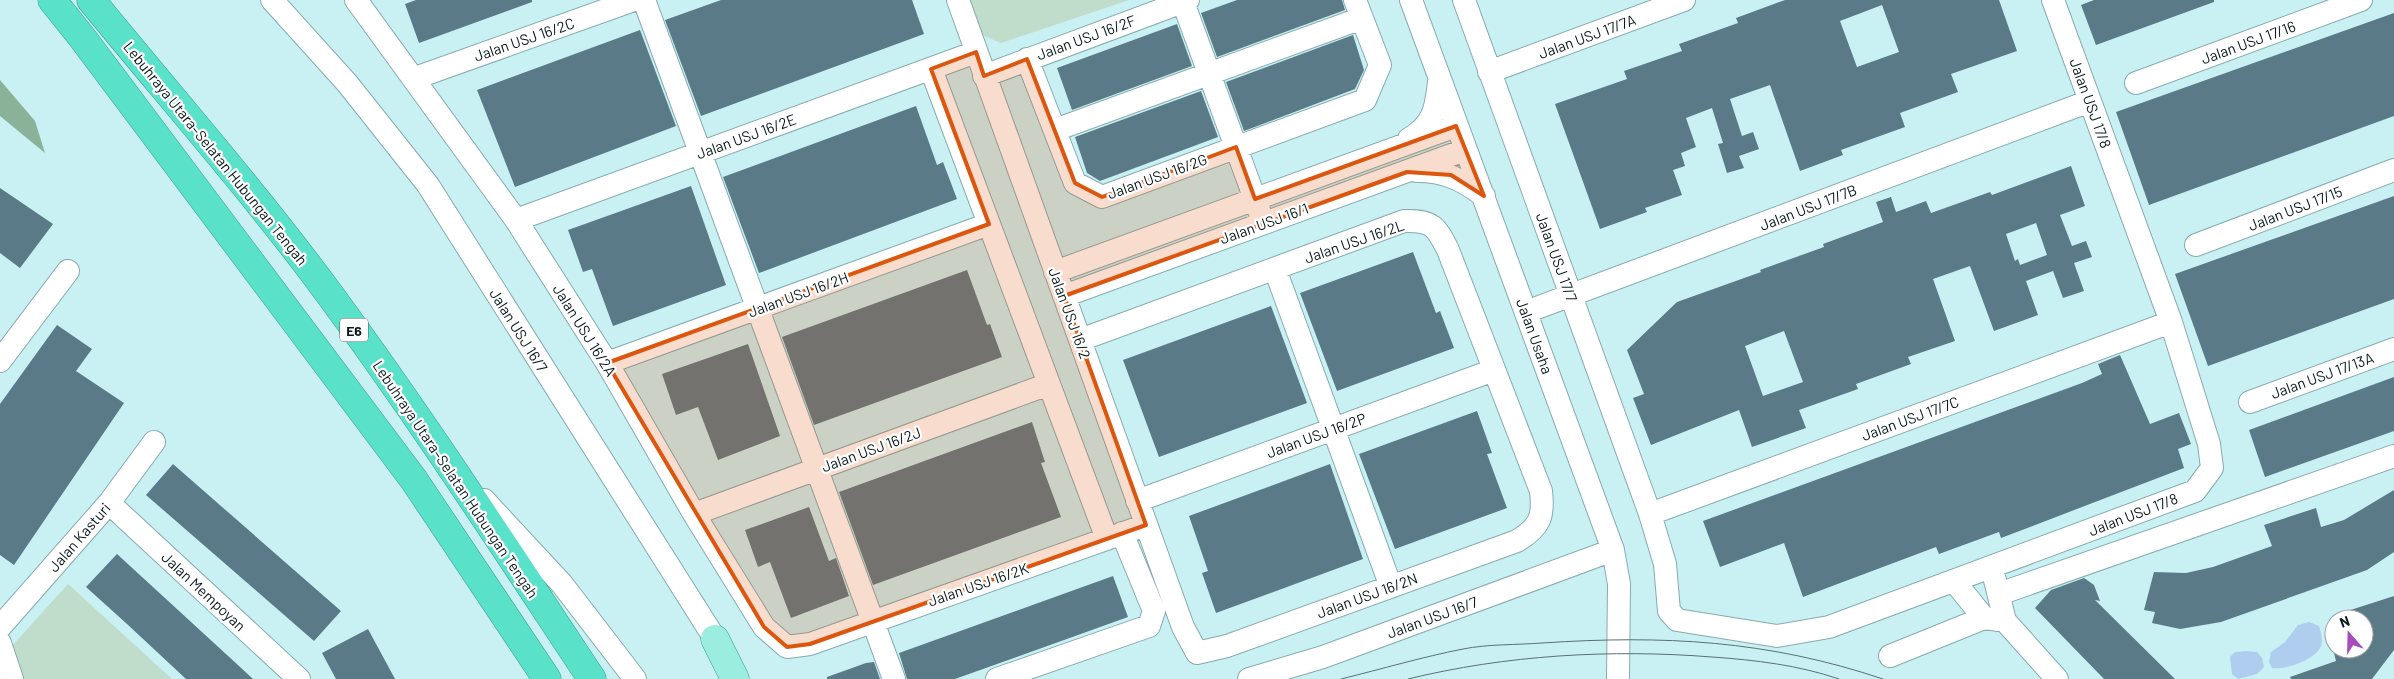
<svg xmlns="http://www.w3.org/2000/svg" width="2394" height="679" viewBox="0 0 2394 679" font-family="Barlow,sans-serif">
	<rect width="100%" height="100%" fill="#c9f1f4"/>
	<!-- green -->
	<path fill="#bfddca" d="M966,0H1129L1001,43L977,33Z
		M68,584L172,679H23L11,647Z"/>
	<!-- forest -->
	<path fill="#8ab299" d="M0,80L35,121L45,153L0,116Z"/>
	<!-- water -->
	<path fill="#afceef" d="M2309,622L2319,626C2321,633 2323,639 2321,646C2315,660 2286,670 2272,668L2269,662L2271,652L2285,642L2298,625Z
		M2246,651L2257,652L2262,658L2264,667L2257,674L2238,679L2232,674L2230,657L2235,652Z"/>
	<!-- building -->
	<path fill="#5a7a87" fill-rule="evenodd" d="M416,0H532V2L419,43L405,4Z
		M721,0H912L924,34L701,116L665,20Z
		M1237,0H1342L1345,10L1217,57L1201,13Z
		M1785,0H1999L2017,51L1951,74L1958,92L1900,113L1905,127L1841,150L1843,155L1800,171L1770,85L1730,99L1742,136L1753,132L1759,149L1739,156L1744,168L1727,173L1718,144L1723,143L1712,108L1686,118L1696,147L1681,153L1685,166L1673,170L1682,195L1645,208L1647,212L1600,229L1555,104L1627,79L1624,71L1682,51L1679,44L1738,23L1736,18ZM1882,5L1899,52L1857,67L1840,21Z
		M2094,0H2214V2L2096,45L2081,5Z
		M2394,13V116L2149,205L2116,112Z
		M1177,24L1192,66L1072,110L1057,68Z
		M640,30L676,126L515,187L477,90Z
		M1353,35L1364,70L1355,89L1244,131L1226,82Z
		M1201,91L1218,137L1100,181L1087,173L1075,137Z
		M916,106L937,165L943,162L957,199L759,273L723,177Z
		M2071,166L2085,206L2060,215L2072,246L2086,241L2092,257L2074,263L2084,291L2063,298L2053,271L2026,281L2038,315L1994,331L1970,266L1933,279L1955,341L1908,357L1911,364L1856,384L1858,389L1799,410L1806,428L1752,447L1739,410L1651,445L1633,398L1644,394L1627,350L1677,302L1761,272L1760,270L1824,247L1823,244L1883,222L1876,202L1891,197L1896,212L1926,201L1931,213L1990,192L1992,195ZM2036,223L2047,255L2020,265L2018,259L2015,261L2006,234ZM1784,331L1803,382L1763,396L1745,346Z
		M691,186L726,285L613,326L592,269L583,272L568,230Z
		M0,188L53,224L20,268L0,253Z
		M2394,196V299L2208,366L2175,274Z
		M1413,252L1436,313L1440,311L1454,348L1337,391L1300,293Z
		M967,270L987,325L990,324L1002,357L814,425L782,337Z
		M1271,306L1307,403L1159,457L1123,360Z
		M57,325L92,349L76,371L124,403L14,565L0,555V404Z
		M748,344L780,436L718,460L698,407L676,415L662,374Z
		M2120,355L2150,424L2179,413L2191,444L2178,449L2184,468L2001,538L1999,532L1939,554L1936,547L1803,597L1784,543L1720,567L1703,521L2082,383L2102,374L2098,364Z
		M2394,377V431L2265,477L2249,430Z
		M1477,411L1492,453L1487,454L1507,508L1395,549L1359,454Z
		M1032,422L1045,462L1041,463L1061,517L873,585L839,492Z
		M173,464L341,611L314,641L146,495Z
		M1330,464L1363,559L1216,613L1202,573L1208,571L1189,516Z
		M2394,490V552L2367,570L2221,622L2180,629L2152,623L2155,612L2144,610L2154,572L2186,573L2213,567L2272,546L2264,525L2316,508L2321,527L2344,520Z
		M809,507L829,561L836,558L849,596L791,618L770,562L758,567L745,530Z
		M117,554L239,666L253,679H186L127,624L86,587Z
		M1113,576L1128,617L955,679H907L899,653Z
		M2084,578L2094,585L2100,601L2095,600L2175,679H2104L2035,608L2051,590Z
		M2394,596V650L2372,679H2291L2290,677L2336,661L2333,649H2364V619H2332V616Z
		M368,629L395,679H336L322,653Z
		M874,662L880,679H827V677L866,663Z"/>
	<g fill="none" stroke-linecap="round" stroke-linejoin="round">
		<defs>
			<path id="minor" d="M272,0L347,83L428,185L724,653
				M356,0L516,220L607,363L694,514L764,627L787,647L810,644L1146,525
				M644,0L894,679
				M958,0L1183,627L1197,653L1227,646L1517,541C1540,527 1544,517 1541,491L1448,250C1436,226 1432,220 1404,221L1080,340
				M1411,0L1613,550L1619,584L1618,679
				M1464,0L1650,514L1665,564L1669,611L1677,620L1777,636L1829,627L2195,491L2212,468L2209,444L2171,322L2053,0
				M1183,2L1260,213
				M1027,59L1075,183L1102,197L1365,100L1380,65L1355,0
				M931,69L1107,539
				M1489,72L1684,0
				M984,76L1188,0
				M415,78L634,0
				M2136,83L2361,0
				M1055,130L1362,18
				M1409,139C1434,124 1436,109 1439,82
				M1417,171C1444,171 1462,179 1484,196
				M516,220L976,52
				M2196,245L2394,170
				M1275,269L1391,587
				M1055,272L1456,126
				M1064,296L1465,150
				M1526,312L2090,101
				M0,361L68,271
				M607,363L989,224
				M2250,402L2394,349
				M484,500L562,584L635,679
				M1137,501L1494,370
				M109,503L299,679
				M694,514L1049,384
				M1650,514L2171,322
				M1995,580L2005,621L2057,679
				M1954,581L1984,618L1997,620
				M1999,594L2394,456
				M0,627L109,503L154,442
				M0,643L12,679
				M1890,656L1984,618
				M997,679L1149,626L1154,611L1122,533
				M1249,679L1323,657L1613,550"/>
			<path id="major" d="M715,639L735,679"/>
			<path id="highway" d="M52,0L84,40L414,480L547,679
				M91,0C167,93 247,184 319,280C415,409 503,545 592,679"/>
		</defs>
		<!-- minor casing -->
		<use href="#minor" stroke="#85abae" stroke-width="24"/>
		<!-- major casing -->
		<use href="#major" stroke="#3d9b8c" stroke-width="29"/>
		<!-- highway casing -->
		<use href="#highway" stroke="#3d9b8c" stroke-width="29"/>
		<!-- minor -->
		<use href="#minor" stroke="#fff" stroke-width="22"/>
		<!-- major -->
		<use href="#major" stroke="#9beddf" stroke-width="28"/>
		<!-- highway -->
		<use href="#highway" stroke="#59e1ca" stroke-width="28"/>
		<!-- tram -->
		<path stroke="#587173" stroke-width="1" d="M1341,679C1382,669 1422,657 1463,649C1488,644 1516,645 1542,643C1663,635 1767,640 1883,679
			M1408,679C1506,655 1611,649 1712,657C1755,660 1798,665 1839,679"/>
	</g>
	<!-- marked area -->
	<path fill="#dd560d" fill-opacity="0.2" stroke="#dd560d" stroke-width="4" stroke-linejoin="round" d="M976,52L984,76L1027,59L1075,183L1102,197L1236,147L1255,199L1456,126L1484,196L1451,175L1407,172L1064,296L1146,525L810,644L787,647L764,627L607,363L989,224L931,69Z"/>
	<g text-anchor="middle" dominant-baseline="central" stroke-width="4.5" stroke-linejoin="round" paint-order="stroke">
		<!-- shield labels -->
		<rect fill="#fff" stroke="#535d5e" stroke-width="1" x="340" y="318.5" width="28" height="23" rx="4"/>
		<g font-size="14" font-weight="bold" fill="#091819">
			<text x="354" y="330">E6</text>
		</g>
		<!-- street labels -->
		<g font-size="15" fill="#091819" stroke="#fff">
			<text transform="translate(1587 36) rotate(-20)">Jalan USJ 17/7A</text>
			<text transform="translate(1086 37) rotate(-20)">Jalan USJ 16/2F</text>
			<text transform="translate(524 39) rotate(-19)">Jalan USJ 16/2C</text>
			<text transform="translate(2248 42) rotate(-20)">Jalan USJ 17/16</text>
			<text transform="translate(2091 103) rotate(70)">Jalan USJ 17/8</text>
			<text transform="translate(746 136) rotate(-20)">Jalan USJ 16/2E</text>
			<text transform="translate(216 153) rotate(51)">Lebuhraya Utara–Selatan Hubungan Tengah</text>
			<text transform="translate(1157 176) rotate(-20)">Jalan USJ 16/2G</text>
			<text transform="translate(1808 207) rotate(-21)">Jalan USJ 17/7B</text>
			<text transform="translate(2295 208) rotate(-21)">Jalan USJ 17/15</text>
			<text transform="translate(1264 223) rotate(-20)">Jalan USJ 16/1</text>
			<text transform="translate(1354 241) rotate(-19)">Jalan USJ 16/2L</text>
			<text transform="translate(1557 257) rotate(70)">Jalan USJ 17/7</text>
			<text transform="translate(798 294) rotate(-20)">Jalan USJ 16/2H</text>
			<text transform="translate(1070 313) rotate(70)">Jalan USJ 16/2</text>
			<text transform="translate(519 330) rotate(58)">Jalan USJ 16/7</text>
			<text transform="translate(585 330) rotate(58)">Jalan USJ 16/2A</text>
			<text transform="translate(1535 336) rotate(70)">Jalan Usaha</text>
			<text transform="translate(2322 375) rotate(-20)">Jalan USJ 17/13A</text>
			<text transform="translate(1910 418) rotate(-20)">Jalan USJ 17/7C</text>
			<text transform="translate(1316 435) rotate(-20)">Jalan USJ 16/2P</text>
			<text transform="translate(871 449) rotate(-20)">Jalan USJ 16/2J</text>
			<text transform="translate(456 479) rotate(56)">Lebuhraya Utara–Selatan Hubungan Tengah</text>
			<text transform="translate(2133 514) rotate(-21)">Jalan USJ 17/8</text>
			<text transform="translate(79 537) rotate(-49)">Jalan Kasturi</text>
			<text transform="translate(978 584) rotate(-19)">Jalan USJ 16/2K</text>
			<text transform="translate(204 591) rotate(43)">Jalan Mempoyan</text>
			<text transform="translate(1367 595) rotate(-20)">Jalan USJ 16/2N</text>
			<text transform="translate(1432 617) rotate(-20)">Jalan USJ 16/7</text>
		</g>
	</g>
	<!-- north arrow -->
	<g transform="translate(2349 634) rotate(340)"><circle r="24" fill="#ffffff" stroke="#9da3a3"/>
	<path d="M0-4L9 19L0 12L-9 19Z" fill="#a54ebb"/>
	<text y="-8" font-size="14" font-weight="bold" text-anchor="middle" fill="#091819">N</text>
	</g>
</svg>
